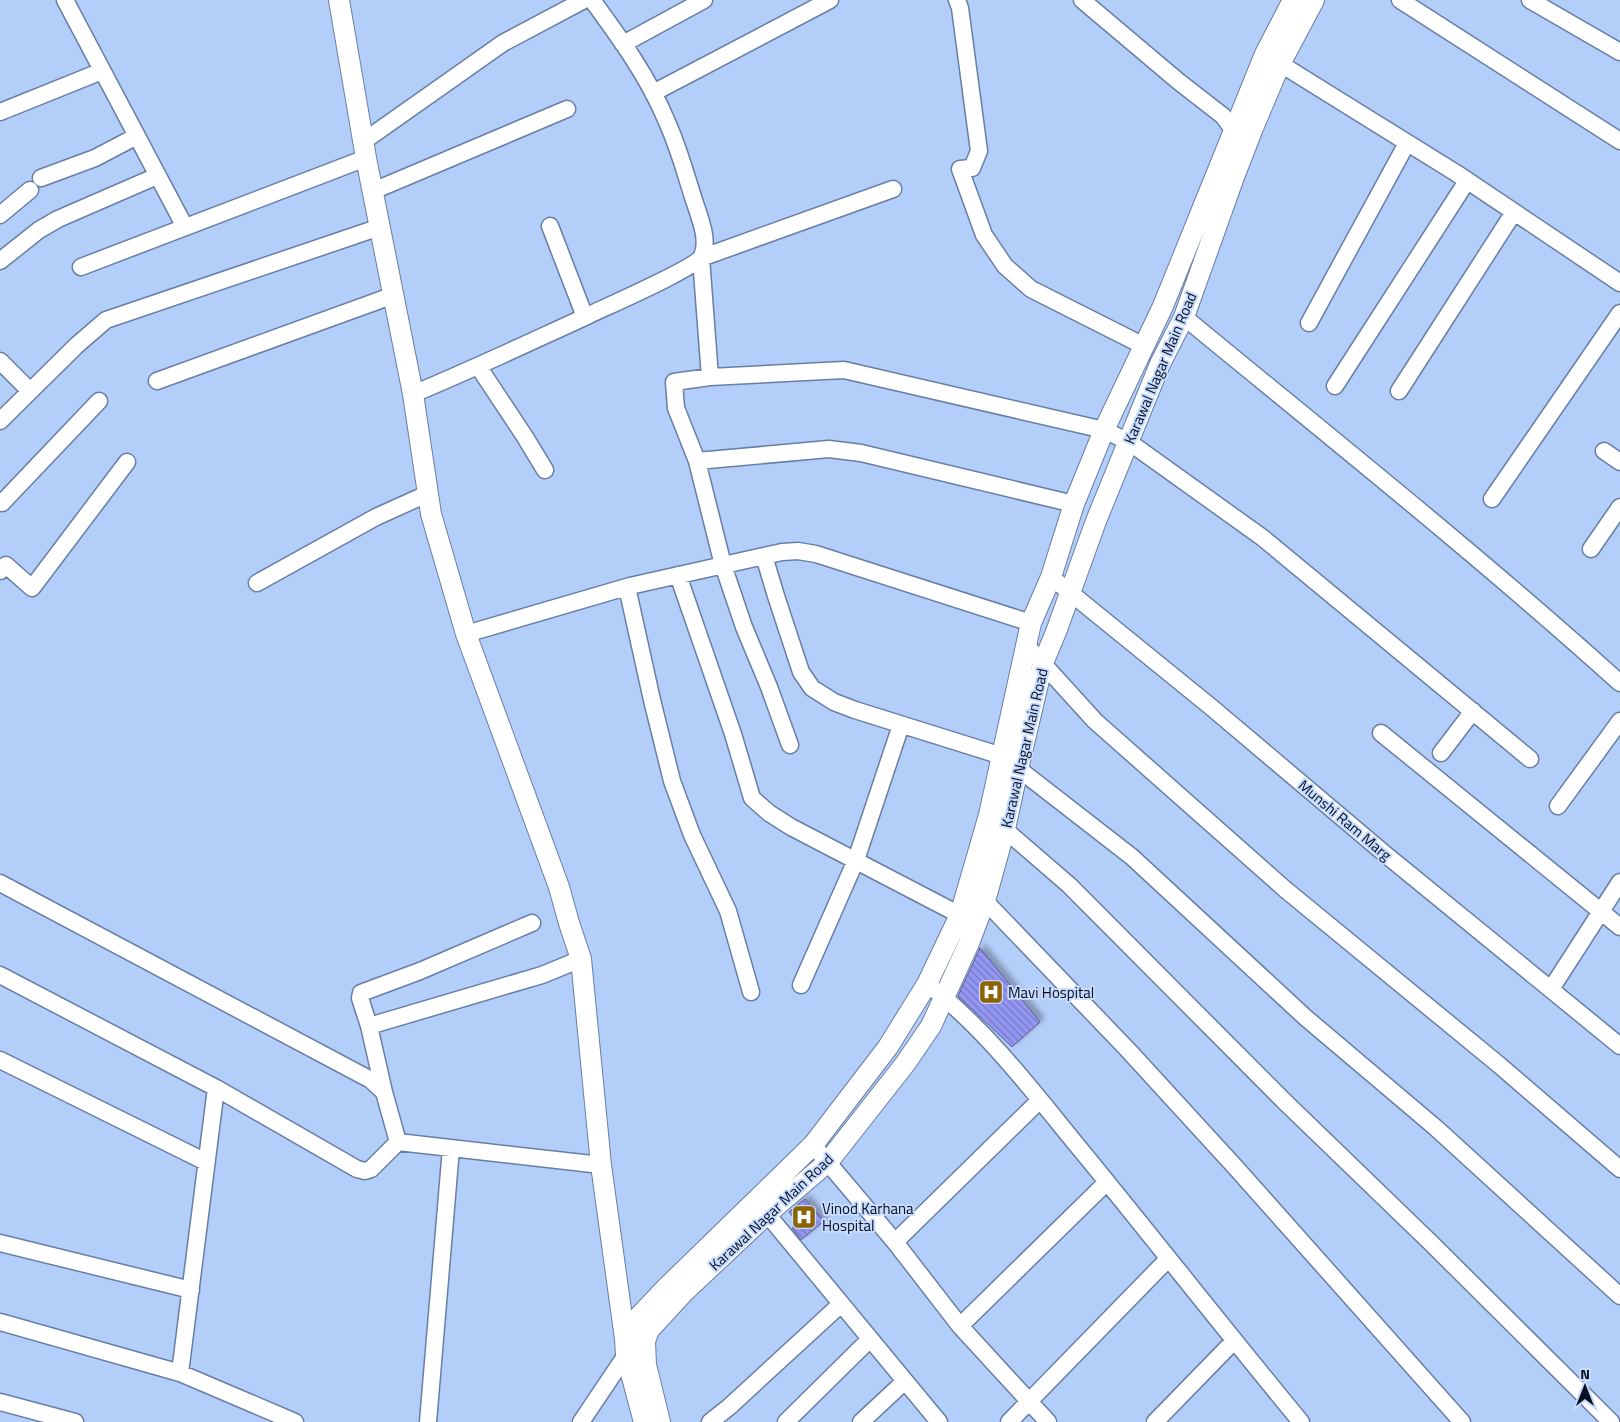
<svg xmlns="http://www.w3.org/2000/svg" width="1620" height="1422" viewBox="0 0 1620 1422" font-family="'Titillium Web',sans-serif">
	<defs>
		<pattern id="building-back-hatch" width="6" height="6" patternUnits="userSpaceOnUse" patternTransform="scale(1.25)"><rect width="6" height="6" fill="#9497f1"/><path d="M-1 5l2 2M0 0l6 6M5-1l2 2" fill="none" stroke="#777ac3"/></pattern>
		<filter id="shadow"><feDropShadow dx="4.5" dy="-4.5" stdDeviation="2.5" flood-color="#0004"/></filter>
	</defs>
	<rect width="100%" height="100%" fill="#b4cefa"/>
	<!-- building -->
	<path fill="url(#building-back-hatch)" stroke="#5b5d88" filter="url(#shadow)" d="M980,948L1040,1022L1012,1047L958,996Z
		M805,1199L824,1221L801,1240L792,1228L798,1223L789,1212Z"/>
	<g fill="none" stroke-linecap="round" stroke-linejoin="round">
		<defs>
			<path id="minor" d="M65,0L185,227
				M957,0L960,8L979,151L972,168L960,169L984,235L1005,266L1031,289L1144,346
				M1082,0L1178,81L1223,116L1234,131
				M1400,0L1620,141
				M1530,0L1620,52
				M623,44L704,0
				M1271,58L1456,173L1620,283
				M653,93L830,0
				M0,112L102,71
				M364,141L503,43L584,0
				M41,178L95,158L137,136
				M373,191L567,109
				M0,215L30,190
				M550,226L585,317
				M0,261L39,230L58,219L157,176
				M81,267L366,158
				M1184,317C1330,437 1479,556 1620,683
				M1309,323L1407,143
				M0,361L30,391
				M478,366L525,437L545,470
				M710,377L701,258L893,189
				M157,381L394,295
				M1335,386L1467,181
				M1399,391L1514,212
				M413,394C471,370 528,343 585,317C603,308 696,268 702,256C710,239 698,214 693,197C685,172 678,146 667,122C649,78 620,38 592,0
				M0,421L77,345L106,320L380,227
				M1604,451L1620,462
				M697,461L829,449L861,453L1074,504
				M1492,499L1620,313
				M0,501L2,503L99,401
				M1591,549L1620,507
				M764,556L776,596L801,672L812,688L834,702L855,710L1002,756L1132,857L1306,1018L1436,1128L1620,1296
				M0,571L6,565L32,588L127,462
				M678,575L733,734L752,798L769,813L791,827L960,915
				M1051,577L1211,707L1385,854L1620,1046
				M257,583L376,517L427,494
				M627,587L652,700L672,781L692,835L728,911L751,992
				M466,634L630,586L782,552L798,551L816,554L1031,623
				M1026,645L1095,721L1286,890L1498,1064L1620,1169
				M1381,733L1620,927
				M790,745L769,687L744,627L723,565L697,461L676,408L674,382L710,377L844,370L1104,430L1129,442L1263,538L1530,759
				M1441,753L1473,711
				M1558,806L1620,721
				M996,822L1069,885L1285,1102L1431,1243L1611,1422
				M0,883L371,1080L384,1092L398,1142
				M975,896L985,901L1128,1050L1237,1169L1462,1422
				M0,975L216,1088L357,1169L365,1171L371,1169L398,1142L601,1165
				M801,985L856,860L901,725
				M1551,989L1620,882
				M935,990C993,1037 1037,1097 1085,1155C1157,1243 1228,1334 1301,1422
				M369,1026L360,998L361,993L420,971L532,923
				M0,1060L206,1162
				M384,1092L369,1026L542,975L581,959
				M813,1145L895,1242L960,1326L1048,1422
				M767,1214L939,1422
				M895,1242L1040,1100
				M0,1243L191,1290
				M0,1322L180,1373L295,1422
				M960,1326L1107,1182
				M180,1373L216,1088
				M0,1402L75,1422
				M428,1422L451,1148
				M581,1422L626,1355L635,1354
				M710,1422L729,1407L841,1304
				M786,1422L870,1339
				M861,1422L905,1381
				M1009,1422L1168,1259
				M1155,1422L1234,1341"/>
			<path id="tertiary" d="M339,0L366,158L413,394L431,514L466,634L559,887L569,923L581,959L601,1165L625,1339H628
				M644,1422L626,1355L625,1339L629,1327L664,1290L813,1145L888,1047L927,984L960,915L989,815L1031,623L1051,577L1074,504L1104,430L1163,306L1265,54L1293,0
				M660,1422L646,1365L645,1341L649,1330L684,1292L767,1214L828,1162L905,1064L931,1026L969,943L985,901L1005,829L1018,769L1043,663L1056,632L1096,521L1160,364L1184,317L1234,177L1253,128L1280,64L1314,0"/>
		</defs>
		<!-- minor casing -->
		<use href="#minor" stroke="#677ea6" stroke-width="19"/>
		<!-- tertiary casing -->
		<use href="#tertiary" stroke="#677ea6" stroke-width="22"/>
		<!-- minor -->
		<use href="#minor" stroke="#fff" stroke-width="16"/>
		<!-- tertiary -->
		<use href="#tertiary" stroke="#fff" stroke-width="20"/>
	</g>
	<!-- icons -->
	<defs>
		<symbol id="hospital-square" viewBox="-11 -11 22 22"><rect x="-9" y="-9" width="18" height="18" rx="4" fill="#8c6406" stroke="#c6dbfe"/><path d="M-5-5h3v3.5h4V-5h3V5h-3V1.5h-4V5h-3Z" fill="#fff"/></symbol>
	</defs>
	<g fill-rule="evenodd">
		<use href="#hospital-square" x="977" y="978" width="28" height="28"/>
		<use href="#hospital-square" x="790" y="1203" width="28" height="28"/>
	</g>
	<g text-anchor="middle" dominant-baseline="central" stroke-width="4" stroke-linejoin="round" paint-order="stroke">
		<!-- street labels -->
		<g font-size="15" fill="#08101f" stroke="#c6dbfe">
			<text transform="translate(1160 368) rotate(-67)">Karawal Nagar Main Road</text>
			<text transform="translate(1024 748) rotate(-77)">Karawal Nagar Main Road</text>
			<text transform="translate(1345 820) rotate(40)">Munshi Ram Marg</text>
			<text transform="translate(771 1212) rotate(-43)">Karawal Nagar Main Road</text>
		</g>
		<!-- poi labels -->
		<g font-size="15" fill="#08101f" stroke="#c6dbfe" text-anchor="start">
			<text x="1008" y="992">Mavi Hospital</text>
			<text x="822" y="1208">Vinod Karhana<tspan x="822" dy="17">Hospital</tspan></text>
		</g>
	</g>
	<!-- north arrow -->
	<g transform="translate(1585 1387)" stroke="#c6dbfe" stroke-width="4" paint-order="stroke">
	<path d="M0-4L9 19L0 12L-9 19Z" fill="#08101f"/>
	<text y="-8" font-size="14" font-weight="bold" text-anchor="middle" fill="#08101f">N</text>
	</g>
</svg>
